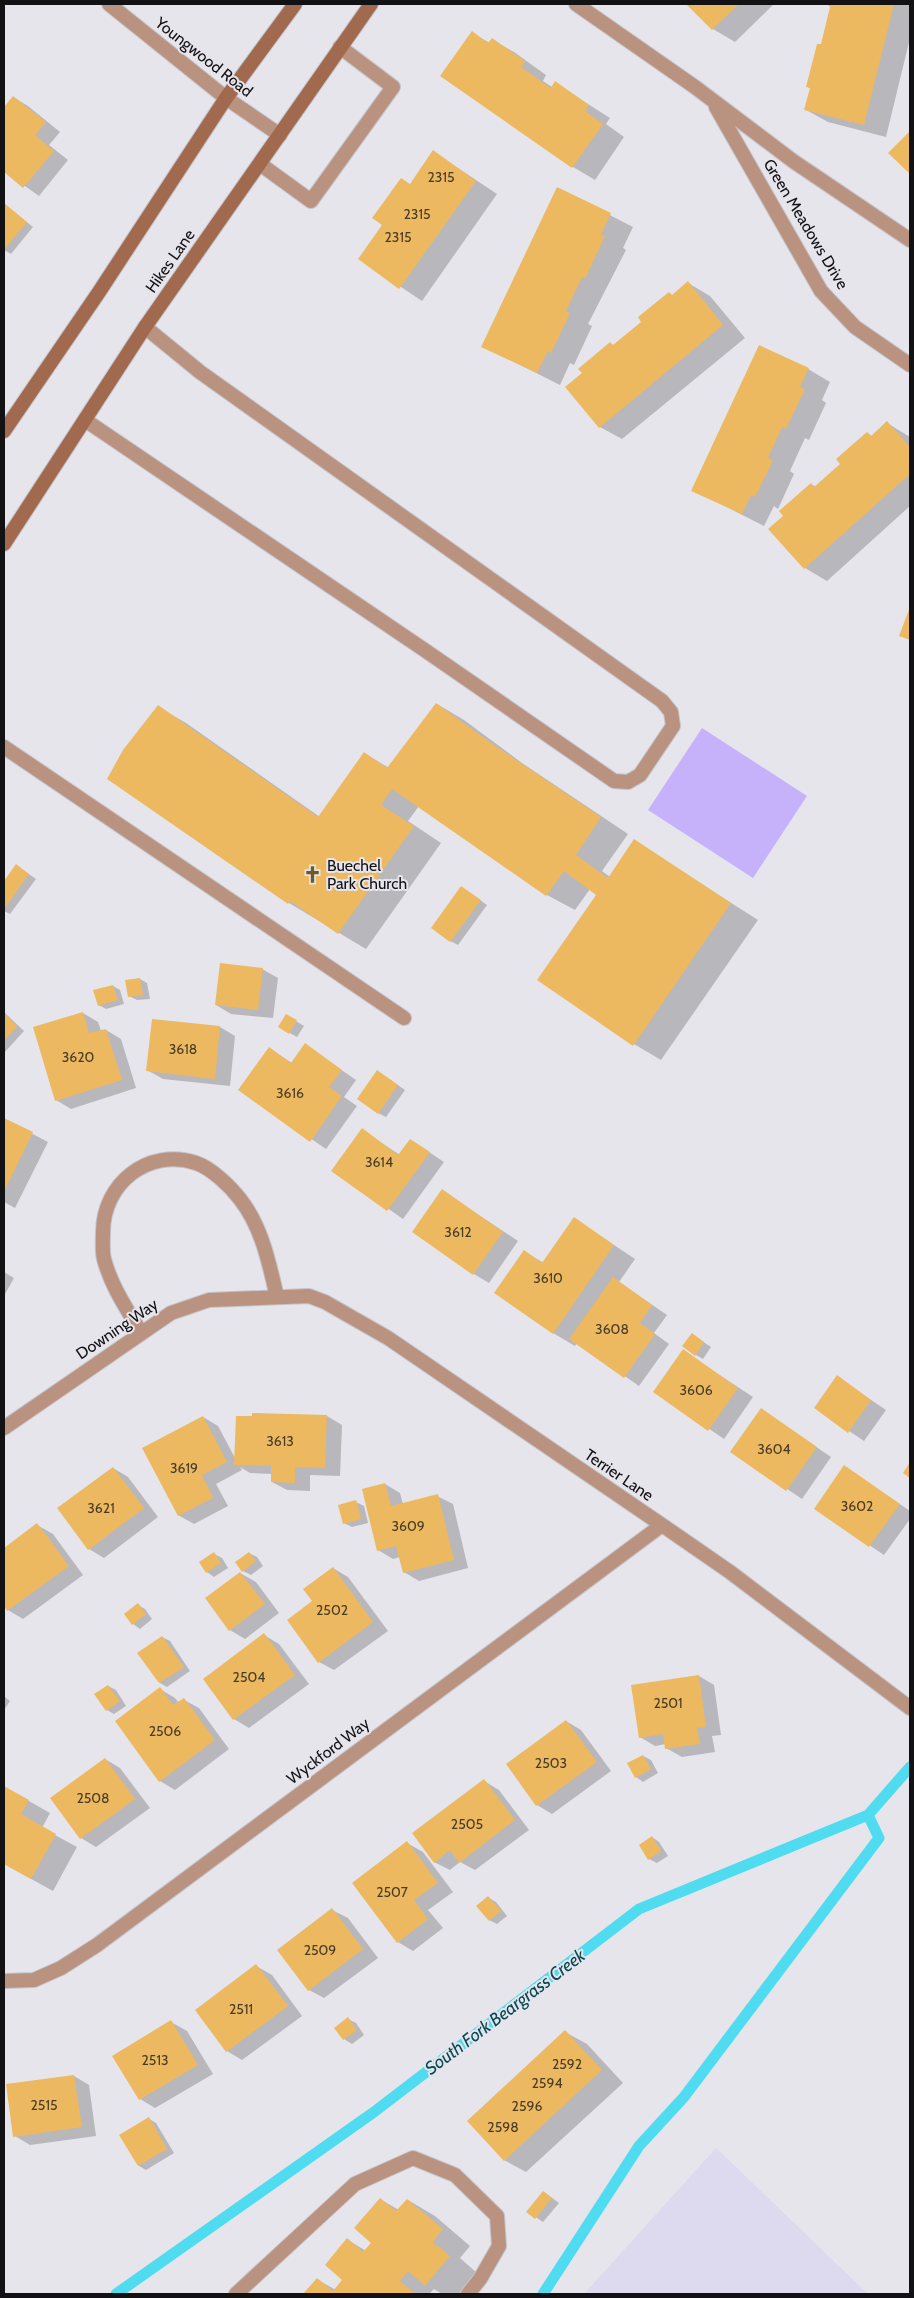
<svg xmlns="http://www.w3.org/2000/svg" width="914" height="2298" viewBox="0 0 914 2298" font-family="Cabin,sans-serif">
	<rect width="100%" height="100%" fill="#e6e5ec"/>
	<!-- education -->
	<path fill="#ddd9ee" d="M716,2148L868,2294H584Z"/>
	<!-- green -->
	<path fill="#c6b2fb" d="M702,728L807,796L753,878L648,810Z"/>
	<!-- shadow -->
	<path fill="#0003" d="M688,4H774L735,42L713,29Z
		M828,4H910V38L886,137L828,122L806,110L811,89L808,87L822,46L831,7Z
		M472,33L490,43L492,40L514,52L546,75L543,81L552,87L555,83L610,118L606,124L624,137L595,180L573,167L442,76Z
		M13,97L28,106L60,132L49,145L68,160L39,196L4,171V109Z
		M434,152L497,194L422,301L359,259Z
		M557,188L633,227L623,248L626,250L588,324L592,326L574,365L570,363L560,385L483,346Z
		M4,204L33,227L11,254L4,250Z
		M688,283L710,296L745,338L622,439L600,427L583,373L610,343L615,346Z
		M808,369L830,382L822,400L826,403L809,440L805,438L790,471L794,474L778,509L774,506L764,526L693,490Z
		M887,423L910,437V506L827,581L805,568L770,529L785,516L811,484L816,487L842,464L867,433L872,436Z
		M437,704L464,720L522,763L628,834L602,871L610,877L634,841L758,920L661,1060L634,1044L597,895L590,889L575,910L547,895L419,806L408,821L441,843L366,949L289,903L158,707L186,723L320,817L364,753L389,768Z
		M23,870L36,879L10,914L4,911V881Z
		M469,892L487,905L458,945L450,941Z
		M262,969L278,978L273,1018L231,1014L216,1005Z
		M140,979L147,983L150,999L137,1000L129,996Z
		M113,986L120,990L124,1004L106,1009L99,1005Z
		M4,1012L24,1031L4,1053Z
		M83,1013L98,1022L101,1031L106,1030L121,1039L136,1088L71,1109L56,1100Z
		M286,1015L304,1026L297,1037L279,1027Z
		M220,1027L235,1036L230,1086L163,1079L147,1070Z
		M305,1045L356,1080L344,1097L357,1106L326,1149L240,1090L270,1049L292,1063Z
		M385,1076L405,1090L386,1117L378,1113Z
		M4,1119L48,1142L15,1208L4,1202Z
		M362,1130L400,1155L411,1140L444,1162L403,1219L333,1170Z
		M443,1191L518,1241L489,1283L474,1274Z
		M575,1219L635,1259L619,1282L667,1315L654,1333L669,1344L639,1386L577,1343L575,1346L553,1333L525,1252L544,1263Z
		M4,1272L14,1278L4,1296Z
		M699,1339L711,1347L703,1359L696,1355Z
		M683,1351L753,1397L724,1439L655,1392Z
		M837,1377L886,1410L864,1441L815,1408Z
		M761,1409L831,1457L802,1499L731,1451Z
		M327,1416L342,1425L340,1476L310,1475V1491L287,1490L272,1482V1474L250,1473L240,1467L242,1470L216,1484L228,1506L194,1524L178,1515L203,1417L218,1426L235,1458Z
		M845,1467L910,1511V1519L884,1555L816,1509Z
		M113,1468L128,1477L158,1517L104,1558L89,1549Z
		M385,1484L400,1493L403,1504L437,1496L453,1504L468,1568L419,1581L404,1572L400,1557L393,1559L378,1550Z
		M356,1502L364,1506L368,1523L352,1527L344,1523Z
		M37,1525L53,1534L83,1575L23,1619L8,1610L4,1604V1550Z
		M249,1553L257,1557L263,1566L251,1575L243,1571Z
		M214,1554L222,1558L228,1568L214,1577L207,1572L200,1563Z
		M333,1568L348,1577L388,1631L334,1670L319,1662L314,1602Z
		M240,1573L256,1582L279,1613L245,1639L230,1630Z
		M138,1605L145,1609L152,1619L140,1629L133,1624Z
		M264,1635L279,1644L309,1684L249,1728L234,1719Z
		M162,1637L170,1641L190,1671L167,1687L160,1683Z
		M699,1676L714,1685L721,1735L712,1736L715,1752L682,1757L666,1748V1744L655,1746L640,1737Z
		M108,1686L116,1690L126,1706L114,1714L107,1710Z
		M160,1689L175,1698L179,1703L184,1700L199,1708L229,1749L175,1790L160,1781Z
		M4,1696L10,1701L4,1710Z
		M566,1721L581,1730L611,1771L552,1814L537,1805Z
		M643,1756L651,1760L658,1773L643,1782L636,1777Z
		M105,1759L120,1768L150,1808L96,1847L81,1838Z
		M484,1781L499,1790L529,1830L475,1870L460,1862L450,1870L434,1862Z
		M4,1787L50,1813L42,1828L77,1847L53,1891L4,1864Z
		M652,1837L659,1842L668,1856L657,1863L649,1859Z
		M407,1843L423,1852L453,1892L428,1910L443,1928L413,1951L398,1942Z
		M489,1898L496,1902L507,1916L497,1924L489,1920Z
		M332,1910L348,1918L378,1958L324,1998L309,1990Z
		M256,1966L272,1975L302,2016L242,2060L227,2051L196,2011Z
		M348,2019L356,2023L364,2035L352,2044L344,2039L336,2028Z
		M171,2022L187,2031L213,2074L155,2108L140,2099Z
		M565,2032L587,2044L623,2083L526,2172L504,2160Z
		M74,2076L89,2085L96,2136L30,2145L15,2136L7,2085Z
		M149,2119L156,2123L174,2153L146,2170L139,2166Z
		M544,2192L559,2203L543,2222L528,2212Z
		M380,2199L399,2210L408,2200L435,2216L470,2246L460,2258L477,2273L459,2294H442L434,2289L429,2294H305L318,2280L336,2290L344,2280L348,2240L366,2251L373,2243Z"/>
	<g fill="none" stroke-linecap="round" stroke-linejoin="round">
		<!-- stream -->
		<path stroke="#4fdbf0" stroke-width="11" d="M116,2294L374,2112L639,1909L868,1815L910,1767
			M543,2294L639,2146L684,2097L879,1838L868,1815"/>
	</g>
	<!-- building -->
	<path fill="#ecb961" d="M686,4H739L712,30Z
		M827,4H894L864,125L804,110L810,88L806,87L817,44H821L830,7Z
		M472,31L488,43L492,38L525,61L521,67L551,88L555,81L589,105L585,111L603,124L572,168L440,76Z
		M13,96L46,122L35,135L54,151L23,188L4,172V107Z
		M910,131V174L888,153Z
		M433,150L476,181L399,289L358,259L382,225L372,218L401,178L410,184Z
		M557,187L611,213L601,235L605,236L585,279L582,277L566,311L570,313L551,353L548,351L537,373L481,347Z
		M4,203L27,222L4,250Z
		M688,281L723,325L599,428L565,387L582,373L578,369L610,342L613,345L641,322L638,317L669,292L672,295Z
		M759,345L809,368L800,387L805,389L786,429L782,427L768,458L773,460L766,475L755,497L751,495L742,514L691,491Z
		M887,421L910,447V474L804,569L768,529L783,516L779,511L811,483L814,487L840,464L836,459L852,445L867,432L871,436Z
		M910,607V640L899,636Z
		M436,703L494,745L601,817L576,855L608,878L634,839L731,903L633,1046L537,980L596,895L564,871L546,896L392,789L381,805L414,826L338,934L290,901L288,904L107,779L123,750L158,705L318,817L364,752L387,768Z
		M16,864L29,874L4,909V881Z
		M461,886L481,900L450,942L431,928Z
		M220,963L263,968L258,1010L215,1005Z
		M140,978L143,995L128,997L125,980Z
		M113,985L118,1000L98,1006L93,990Z
		M83,1012L89,1033L106,1029L122,1080L55,1101L33,1027Z
		M4,1013L17,1026L4,1041Z
		M286,1014L297,1020L289,1034L278,1027Z
		M152,1019L220,1026L215,1079L146,1071Z
		M305,1043L342,1070L329,1087L342,1096L310,1142L238,1090L269,1047L291,1063Z
		M377,1070L398,1085L378,1114L357,1099Z
		M4,1118L33,1132L4,1192Z
		M362,1128L398,1155L410,1139L430,1152L387,1211L331,1171Z
		M442,1189L503,1232L473,1275L412,1232Z
		M574,1217L614,1245L553,1334L494,1293L524,1250L542,1263Z
		M613,1277L652,1305L640,1323L655,1334L624,1378L569,1339Z
		M692,1333L704,1342L695,1356L682,1346Z
		M683,1349L738,1388L708,1431L653,1392Z
		M837,1375L871,1400L848,1433L814,1408Z
		M761,1408L817,1447L786,1491L730,1452Z
		M252,1413L327,1415L325,1468L295,1467V1483L271,1482V1466L234,1465L236,1416H252Z
		M203,1416L227,1462L202,1475L213,1498L178,1516L142,1448Z
		M910,1462V1478L903,1473Z
		M844,1465L900,1504L869,1547L814,1509Z
		M113,1467L144,1508L88,1550L57,1508Z
		M385,1483L391,1506L438,1494L454,1560L403,1573L396,1546L377,1551L362,1489Z
		M356,1500L361,1519L343,1524L338,1505Z
		M37,1523L69,1566L7,1611L4,1606V1548Z
		M214,1552L221,1563L206,1573L199,1562Z
		M249,1552L256,1561L242,1572L235,1562Z
		M333,1567L373,1622L318,1663L287,1620L312,1601L303,1589Z
		M240,1572L265,1604L229,1631L205,1598Z
		M138,1603L146,1614L132,1625L124,1614Z
		M264,1633L295,1675L233,1720L203,1679Z
		M162,1636L184,1667L159,1683L137,1653Z
		M699,1675L706,1727L697,1728L700,1744L665,1749L663,1734L639,1738L631,1685Z
		M108,1685L120,1701L106,1711L94,1694Z
		M160,1687L173,1705L184,1698L215,1740L159,1782L115,1721Z
		M566,1720L597,1762L536,1806L506,1764Z
		M643,1755L651,1769L635,1778L627,1763Z
		M105,1758L135,1799L80,1839L50,1798Z
		M484,1779L515,1820L459,1863L450,1850L434,1863L412,1833Z
		M4,1786L29,1800L21,1814L56,1834L31,1879L4,1864Z
		M652,1836L661,1851L648,1860L639,1845Z
		M407,1841L438,1883L414,1900L428,1919L397,1943L352,1883Z
		M488,1896L501,1911L489,1921L476,1906Z
		M332,1908L363,1949L308,1991L277,1950Z
		M256,1964L288,2006L226,2052L195,2010Z
		M348,2017L357,2030L343,2040L334,2028Z
		M171,2020L198,2065L139,2100L112,2056Z
		M565,2030L602,2070L504,2161L467,2121Z
		M74,2075L82,2127L13,2137L6,2084Z
		M149,2117L167,2149L138,2166L119,2135Z
		M543,2191L552,2198L535,2219L526,2212Z
		M380,2198L396,2211L407,2199L443,2229L433,2242L450,2256L425,2286L408,2271L400,2281L415,2294H303L317,2278L333,2291L342,2280L325,2265L347,2238L363,2252L371,2243L354,2228Z"/>
	<g fill="none" stroke-linecap="round" stroke-linejoin="round">
		<defs>
			<path id="service" d="M260,164L311,201L393,87L340,47
				M85,420L426,651L614,781L628,782L640,775L673,726L671,712L662,701L200,372L145,327
				M4,747L404,1018
				M141,1333C127,1309 111,1286 104,1259C102,1251 103,1241 103,1232C103,1184 148,1147 196,1163C211,1168 230,1186 240,1199C262,1227 269,1263 277,1297
				M236,2294L355,2184L413,2158L455,2175L497,2216L499,2246L480,2279L468,2294"/>
			<path id="minor" d="M109,4L226,98L280,135
				M576,4L695,87L793,161L910,240
				M716,107L821,291L855,327L910,365
				M4,1428L171,1313L209,1300L309,1296L325,1302L388,1338L662,1525L730,1572L910,1708
				M4,1981L34,1980L61,1968L97,1945L662,1525"/>
			<path id="secondary" d="M4,431L99,292L226,98L295,4
				M4,544L145,327L371,4"/>
		</defs>
		<!-- service casing -->
		<use href="#service" stroke="#c4c3c9" stroke-width="16"/>
		<!-- minor casing -->
		<use href="#minor" stroke="#c4c3c9" stroke-width="16"/>
		<!-- secondary casing -->
		<use href="#secondary" stroke="#c4c3c9" stroke-width="16"/>
		<!-- service -->
		<use href="#service" stroke="#b99280" stroke-width="14"/>
		<!-- minor -->
		<use href="#minor" stroke="#b99280" stroke-width="14"/>
		<!-- secondary -->
		<use href="#secondary" stroke="#a1694e" stroke-width="14"/>
	</g>
	<!-- icons -->
	<defs>
		<symbol id="church-bare" viewBox="-9 -9 18 18"><path d="M-1.2-6h2.4v3.5h3.3v2.4h-3.3V6h-2.4V-.1h-3.3v-2.4h3.3Z" fill="#6e5a29" stroke="#e6e5ec" stroke-width="2.5" paint-order="stroke"/></symbol>
	</defs>
	<g fill-rule="evenodd">
		<use href="#church-bare" x="300" y="862" width="25" height="25"/>
	</g>
	<g text-anchor="middle" dominant-baseline="central" stroke-width="4" stroke-linejoin="round" paint-order="stroke">
		<!-- number labels -->
		<g font-size="14" fill="#483b26">
			<text x="441" y="177">2315</text>
			<text x="417" y="214">2315</text>
			<text x="398" y="237">2315</text>
			<text x="183" y="1049">3618</text>
			<text x="78" y="1057">3620</text>
			<text x="290" y="1093">3616</text>
			<text x="379" y="1162">3614</text>
			<text x="458" y="1232">3612</text>
			<text x="548" y="1278">3610</text>
			<text x="612" y="1329">3608</text>
			<text x="696" y="1390">3606</text>
			<text x="280" y="1441">3613</text>
			<text x="774" y="1449">3604</text>
			<text x="184" y="1468">3619</text>
			<text x="857" y="1506">3602</text>
			<text x="101" y="1508">3621</text>
			<text x="408" y="1526">3609</text>
			<text x="332" y="1610">2502</text>
			<text x="249" y="1677">2504</text>
			<text x="668" y="1703">2501</text>
			<text x="165" y="1731">2506</text>
			<text x="551" y="1763">2503</text>
			<text x="93" y="1798">2508</text>
			<text x="467" y="1824">2505</text>
			<text x="392" y="1892">2507</text>
			<text x="320" y="1950">2509</text>
			<text x="241" y="2009">2511</text>
			<text x="155" y="2060">2513</text>
			<text x="567" y="2064">2592</text>
			<text x="547" y="2083">2594</text>
			<text x="44" y="2105">2515</text>
			<text x="527" y="2106">2596</text>
			<text x="503" y="2127">2598</text>
		</g>
		<!-- street labels -->
		<g font-size="16" fill="#121113" stroke="#e6e5ec">
			<text transform="translate(204 57) rotate(38)">Youngwood Road</text>
			<text transform="translate(806 224) rotate(59)">Green Meadows Drive</text>
			<text transform="translate(170 261) rotate(-55)">Hikes Lane</text>
			<text transform="translate(117 1329) rotate(-34)">Downing Way</text>
			<text transform="translate(619 1475) rotate(34)">Terrier Lane</text>
			<text transform="translate(328 1751) rotate(-37)">Wyckford Way</text>
		</g>
		<!-- poi labels -->
		<g font-size="16" fill="#121113" stroke="#e6e5ec" text-anchor="start">
			<text x="327" y="865">Buechel<tspan x="327" dy="18">Park Church</tspan></text>
		</g>
		<!-- water labels -->
		<g font-size="18" font-style="italic" fill="#094952" stroke="#e6e5ec">
			<text transform="translate(505 2012) rotate(-37)">South Fork Beargrass Creek</text>
		</g>
	</g>
	<!-- border -->
	<rect width="914" height="2298" fill="none" stroke="#121113" stroke-width="10"/>
</svg>
